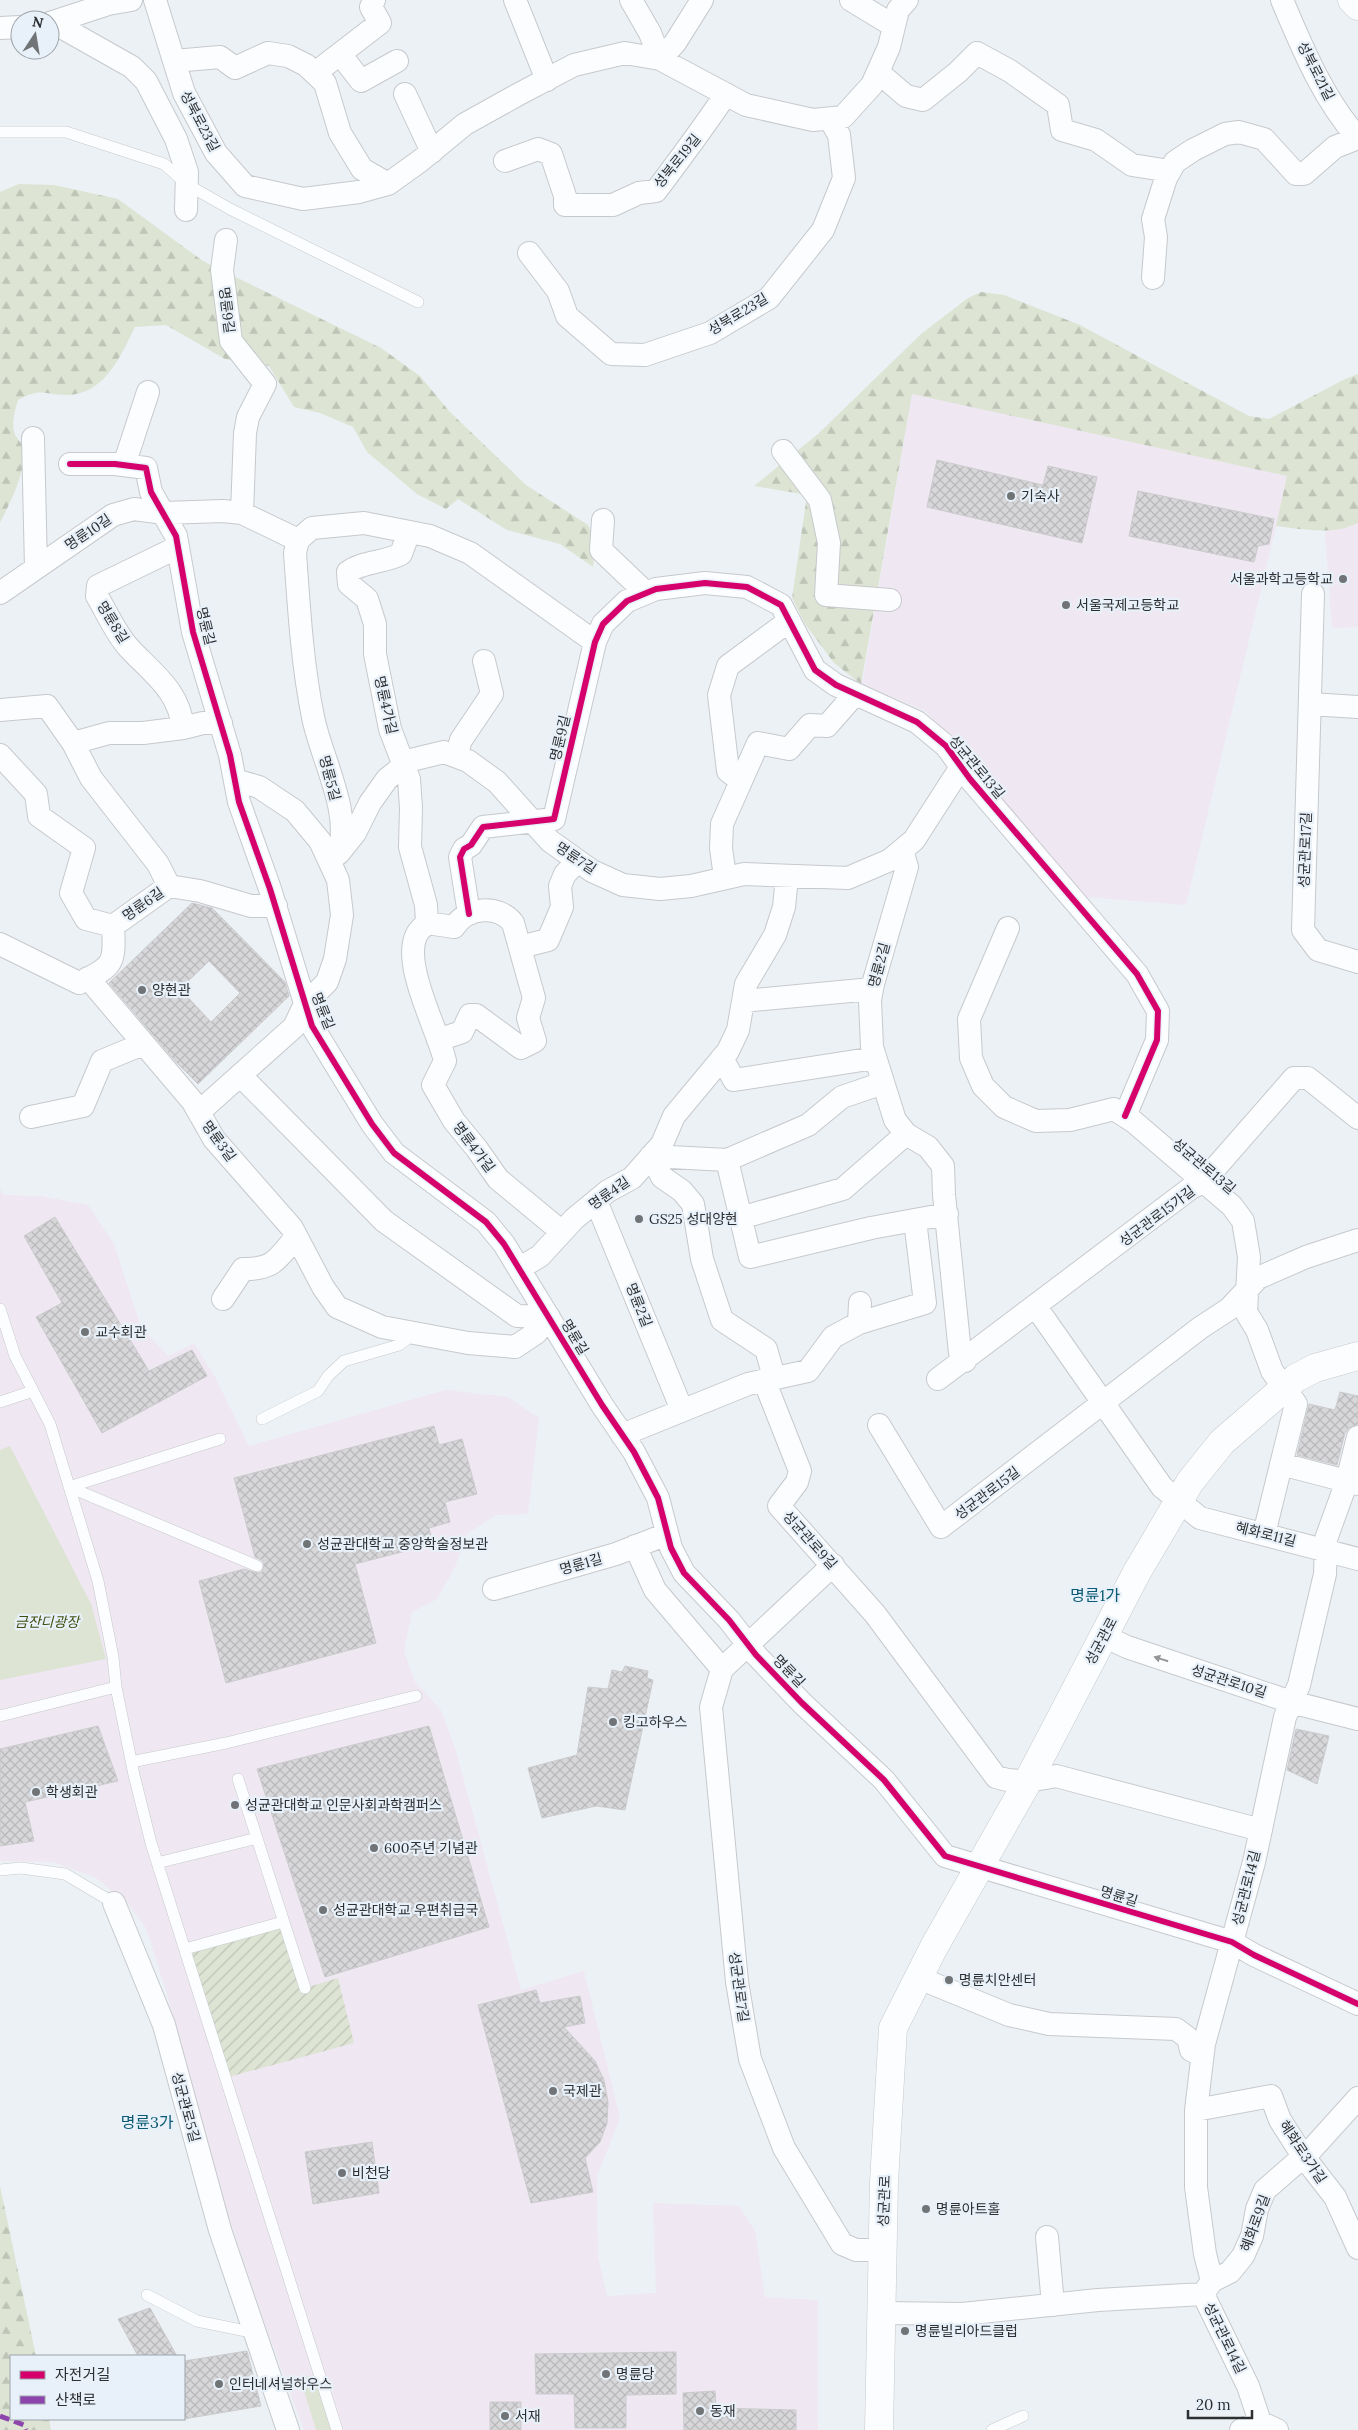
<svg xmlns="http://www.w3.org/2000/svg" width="1358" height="2430" viewBox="0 0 1358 2430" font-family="Lora,'Noto Sans KR',serif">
	<defs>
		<pattern id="forest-firs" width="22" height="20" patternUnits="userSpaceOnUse" patternTransform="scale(1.25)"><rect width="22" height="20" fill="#dde4d4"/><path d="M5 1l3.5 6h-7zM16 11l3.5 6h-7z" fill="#bec4b6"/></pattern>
		<pattern id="garden-furrows" width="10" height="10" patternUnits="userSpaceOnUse" patternTransform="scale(1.25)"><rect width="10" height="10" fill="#dde4d4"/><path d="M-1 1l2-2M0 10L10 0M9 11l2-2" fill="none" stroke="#bec4b6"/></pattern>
		<pattern id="building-cross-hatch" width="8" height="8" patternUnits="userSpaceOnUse" patternTransform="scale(1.25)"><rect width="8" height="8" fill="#d7d7d9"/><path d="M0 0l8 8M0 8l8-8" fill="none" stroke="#b9b9bb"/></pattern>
	</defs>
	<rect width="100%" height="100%" fill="#ecf1f5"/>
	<!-- education -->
	<path fill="#efe7f2" d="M912,394L1288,476L1186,905L1085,897L955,744L925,711L862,684Z
		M1358,523V627L1332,628L1325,532L1349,527Z
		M0,1189L4,1195L41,1196L88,1205L114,1244L141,1327L168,1356L194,1343L215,1377L249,1446L446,1390L508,1397L539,1418L528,1514L496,1515L467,1534L455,1567L437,1599L412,1612L404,1651L415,1682L441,1710L455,1748L521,1990L584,1971L620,2118L597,2176L598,2256L607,2296L656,2293L653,2203L739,2206L755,2231L765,2297L818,2300V2430H304L266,2327L205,2147L167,1994L146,1928L128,1904L96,1878L53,1862L0,1861Z"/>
	<!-- forest -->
	<path fill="url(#forest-firs)" d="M19,184L54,185L118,199L203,261L381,348L420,376L449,411L526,485L588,525L596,540L593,567L560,544L507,530L458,499L446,509L417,494L367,452L353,427L320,413L294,407L269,366L225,359L166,325L135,327C120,357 105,394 67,395C42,395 43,387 18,400C15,410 11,424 15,435C17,438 20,441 22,445C29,468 10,502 0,523V192Z
		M981,292L1004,295L1080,325L1249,416L1269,419L1345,379L1358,374V523C1332,536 1303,529 1276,526L1287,476L912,394L861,684L834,663L805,624L792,598L807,495L754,486L818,434L921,334L968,298Z
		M0,2186L36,2356H11V2419H49L51,2430H0Z"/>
	<!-- park -->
	<path fill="#dde4d4" d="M10,1446L91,1604L106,1659L0,1680V1450Z
		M315,2375L333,2430H316L300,2378Z"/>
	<!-- garden -->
	<path fill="url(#garden-furrows)" d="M283,1922L305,1988L338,1978L354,2043L225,2078L185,1949Z"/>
	<!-- building -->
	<path fill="url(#building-cross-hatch)" stroke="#cbcbcd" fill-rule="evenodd" d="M937,460L1043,485L1048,466L1097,477L1082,543L927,507Z
		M1138,491L1274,519L1269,544L1258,546L1254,562L1129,536Z
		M192,903L212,908L285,982L289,996L198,1084L176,1062L109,983ZM209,961L240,993L211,1022L180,989Z
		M55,1217L149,1371L192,1350L207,1376L102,1433L36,1317L62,1303L24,1236Z
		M1340,1392L1358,1396V1424L1349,1428L1345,1433L1337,1465L1297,1455L1309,1404L1335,1410Z
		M434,1426L439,1445L462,1439L477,1494L445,1502L450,1522L429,1528L433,1544L355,1564L376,1643L226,1683L199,1581L244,1569L258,1573L262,1572L264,1566L263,1561L255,1557L234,1478Z
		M625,1666L648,1671L647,1678L653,1680L625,1810L596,1806L542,1818L528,1768L577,1755L588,1687L608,1689L612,1670L622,1672Z
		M98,1726L118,1781L25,1802L34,1841L0,1846V1749Z
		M429,1726L489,1927L325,1977L257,1769Z
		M1296,1729L1329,1736L1317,1784L1287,1770Z
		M536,1990L540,2003L580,1996L585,2023L564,2027L595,2061L604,2080L608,2102L607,2123L600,2142L585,2158L593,2192L531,2203L478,2005Z
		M372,2142L379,2193L313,2204L305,2152Z
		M150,2308L177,2356H138L118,2319Z
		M247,2351L261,2406L184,2419V2361Z
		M676,2352V2394L626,2395V2428H575L574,2394H536L535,2354Z
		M715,2391L716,2408L796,2410V2430H684L683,2393Z
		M490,2402H521V2430H490Z"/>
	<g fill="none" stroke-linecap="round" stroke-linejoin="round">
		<defs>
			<path id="service" d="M0,132H66L164,164L188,185L230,209L418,302
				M0,1309L15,1356L50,1424L98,1581L113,1657L116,1687
				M0,1402L33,1391
				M262,1419L318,1391L328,1376L344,1361L399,1345L414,1334
				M69,1487L257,1566
				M69,1487L220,1439
				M0,1716L116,1687L134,1775L151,1843L337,2430
				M131,1762L226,1743L416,1696
				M238,1779L305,1988
				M157,1863L257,1838
				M0,1870L21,1868L65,1874L114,1903
				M185,1949L283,1922
				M147,2295L197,2321L256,2333
				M992,2430L1023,2416"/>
			<path id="minor" d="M155,0L184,93L216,153L245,186L303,199L359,192L388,184L420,161L465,124L519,94L574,65L625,53L660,59L746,105L813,120L843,117L872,85L889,47L898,10L907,0
				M515,0L547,80
				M631,0L650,33L660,59L675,43L702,0
				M851,0L894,26
				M1282,0C1302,47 1323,99 1358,138
				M50,23L108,4L131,0
				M54,23L132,67L146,81L176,139L187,172L186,210
				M0,28L20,27
				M340,54L361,81L397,61
				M174,61L220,57L235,68L268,53L288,56L306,65L325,83L340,133L362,169L388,184
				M878,72L906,96L923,100L958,72L977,53L1010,71L1058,105L1062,130L1096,140L1132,165L1170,171
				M315,73L380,23L371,7L374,0
				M405,94L432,152
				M505,161L538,149L551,154L565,196V205H613L639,193L656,191C680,159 704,127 726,94
				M226,240L222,270L231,341L265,384L248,417L245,433L242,513
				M529,253L558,291L567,316L611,354L645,355L710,333L769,298L823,230L844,178L839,135L830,119
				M1153,278L1156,237L1153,219L1166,178L1175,162L1193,150L1225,134L1239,132L1264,139L1296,174H1304L1335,147L1358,138
				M33,438L36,568
				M783,451L820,500L829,543L826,595L890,600
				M70,464H115L146,468L151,492L176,536L193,632L230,755L239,802L270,889L312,1026L372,1124L394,1153L486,1222L504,1244L602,1405L634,1452L658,1498L671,1548L684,1573L729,1620L756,1655L802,1703L884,1780L945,1856L1232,1942L1254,1955L1358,2004
				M124,465L148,392
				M603,520L601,550L646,593
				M409,532L401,554C384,563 363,561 348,572L349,584L367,599L375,624V654L390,729L409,779L411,808L410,847L426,905L427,923
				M298,540L312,528L364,523L430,536L470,553L595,642
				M298,540L295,553C299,608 302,663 313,717C321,758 353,814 338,854
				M178,547L98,586L97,596C107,613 116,634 129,648C153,674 179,690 183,728
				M0,593L113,515L134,509L164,513L223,511L242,513L298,540
				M1313,594L1303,930L1318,950L1358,962
				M1310,704L1358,707
				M0,710L47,706L73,743L91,778L158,864L169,886L200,891L251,906H276
				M73,743L109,733H143L183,728L203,723H221
				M0,755L36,794L39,816L84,848L71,893L86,919L113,926L169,886
				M456,756L461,740L492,694L484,661
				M741,781L728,771L719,695L728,666L789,621
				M902,850L907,867L873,984L870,1000L872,1047L895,1120L906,1134L928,1147L943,1166L944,1195L960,1353L965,1361
				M339,853L355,833L370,803L387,779L411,760L444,752L468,761L497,782L550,841L592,871L623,885L660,889L691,886L744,874L848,878L890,860L914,840L961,767
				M725,877L721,848L722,824L758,743L789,749L810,725L827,726L855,694
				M469,914L460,857L464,849L471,845L483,827L554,819L595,642L603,624L627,601L656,589L705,583L747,587L781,605L815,670L836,685L917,722L946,746L970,779L1137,974L1158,1011L1157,1040L1125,1116
				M1008,928L969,1019L971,1058L983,1086L1004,1107L1036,1121L1070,1120L1114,1109L1134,1122L1232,1206L1243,1221L1249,1257L1246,1312L1257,1330L1272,1371L1296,1404L1264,1534
				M0,944L79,983C114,966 115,964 113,926
				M520,947L548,940L562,907L560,886L565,874L578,861
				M88,978L193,1102L214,1139L292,1228L323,1287L337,1307L382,1327L468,1343L515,1347L536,1333L549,1317
				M743,1001L872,989
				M438,1040L462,1032L470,1015H476L521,1048L535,1041L528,1018L534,998L513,923C498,904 467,907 454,927L427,923C424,926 419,930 417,934C401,963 438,1030 445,1061L433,1085L454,1121L477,1149L498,1179L562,1232
				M722,1058L734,1080L875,1058
				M240,1075L384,1221L517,1316L549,1317
				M199,1112L294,1027L305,1004L327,982L335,959L342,915L338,880L320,841L295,811L259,787L235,780
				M31,1117L83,1106L102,1061L143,1044
				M651,1156L662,1177L682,1191L693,1204L702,1259L722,1320L766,1349L772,1370L768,1390L800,1471L797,1482L779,1506L875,1614L996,1777C1016,1784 1035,1780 1056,1776L1261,1830
				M651,1156L727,1160L808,1125L842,1097L883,1083
				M727,1160L750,1257L871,1228L947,1214
				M596,1201L682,1410
				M740,1218L843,1189L906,1134
				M520,1268L540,1256L574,1219L608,1191L632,1178L662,1144L674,1116L728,1051L738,1030L746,984L775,935L784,907L787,877
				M223,1299L243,1269C274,1270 278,1258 296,1237
				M1036,1307L1162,1487L1200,1518L1358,1559
				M859,1323L925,1303L915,1220
				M938,1379L1191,1188L1203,1182L1294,1078H1308L1358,1118
				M879,1425L941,1527L1200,1328L1229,1309L1258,1278L1306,1257L1358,1240
				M622,1435L748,1384L808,1371L833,1337L859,1323L860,1303
				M1281,1464L1358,1484
				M635,1546L655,1590L722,1669
				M833,1565L722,1669L711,1707L737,1982L750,2059L784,2148L842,2244L856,2250H883
				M494,1589L616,1554L667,1534
				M1104,1636L1127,1647L1291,1702L1358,1719
				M114,1903L164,2025L220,2230L288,2430
				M919,1978L1009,2015L1049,2024L1176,2029L1188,2038L1191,2050L1202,2056
				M1196,2110L1271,2096L1280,2120L1303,2156L1335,2197L1358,2248
				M1047,2237L1053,2305
				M1212,2281L1230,2272L1243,2256L1252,2236L1257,2209L1265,2190L1312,2149L1358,2098
				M882,2313L962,2314L1098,2300L1203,2294
				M1260,2422L1248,2386L1203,2294L1212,2281L1205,2254L1196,2187V2110L1204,2044L1254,1862L1285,1717L1299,1685L1325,1574L1326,1539L1347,1481L1358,1437
				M1241,2430L1260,2422L1277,2430"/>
			<path id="tertiary" d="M879,2430L884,2182L893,2028L934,1947L1028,1781L1137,1572L1190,1482L1222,1442L1296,1378L1315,1368L1358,1356"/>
			<path id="secondary" d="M1352,0L1358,6"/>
		</defs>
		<!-- service casing -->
		<use href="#service" stroke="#c6c9cd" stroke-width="12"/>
		<!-- minor casing -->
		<use href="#minor" stroke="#c6c9cd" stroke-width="24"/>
		<!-- tertiary casing -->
		<use href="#tertiary" stroke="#c6c9cd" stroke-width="29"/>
		<!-- secondary casing -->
		<use href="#secondary" stroke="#c6c9cd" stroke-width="29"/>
		<!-- service -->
		<use href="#service" stroke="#fcfdfe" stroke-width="11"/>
		<!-- minor -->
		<use href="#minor" stroke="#fcfdfe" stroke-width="22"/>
		<!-- tertiary -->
		<use href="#tertiary" stroke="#fcfdfe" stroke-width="28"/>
		<!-- secondary -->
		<use href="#secondary" stroke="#fcfdfe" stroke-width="28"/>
		<!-- quiet -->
		<path stroke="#8e44ad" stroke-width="5" stroke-dasharray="10 5" stroke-linecap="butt" d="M0,2416L24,2425L26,2430"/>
		<defs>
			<path id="cycleway" d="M70,464H115L146,468L151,492L176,536L193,632L230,755L239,802L270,889L312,1026L372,1124L394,1153L486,1222L504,1244L602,1405L634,1452L658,1498L671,1548L684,1573L729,1620L756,1655L802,1703L884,1780L945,1856L1232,1942L1254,1955L1358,2004
				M469,914L460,857L464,849L471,845L483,827L554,819L595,642L603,624L627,601L656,589L705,583L747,587L781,605L815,670L836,685L917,722L946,746L970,779L1137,974L1158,1011L1157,1040L1125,1116"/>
		</defs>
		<!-- cycleway casing -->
		<use href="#cycleway" stroke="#e8f1f9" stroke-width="9"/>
		<!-- cycleway -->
		<use href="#cycleway" stroke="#d6006c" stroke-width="6"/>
	</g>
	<!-- one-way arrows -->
	<defs><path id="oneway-solid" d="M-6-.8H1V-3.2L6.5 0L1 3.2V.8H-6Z" transform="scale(1.25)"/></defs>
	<use fill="#949698" href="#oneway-solid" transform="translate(1161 1659) rotate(-162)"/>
	<!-- markers -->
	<g fill="#707477" stroke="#e8f1f9" stroke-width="2">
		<circle cx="1011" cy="496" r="5"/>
		<circle cx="1343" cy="579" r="5"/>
		<circle cx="1066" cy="605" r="5"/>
		<circle cx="142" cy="990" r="5"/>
		<circle cx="639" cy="1219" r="5"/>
		<circle cx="85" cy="1332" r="5"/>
		<circle cx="307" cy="1544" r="5"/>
		<circle cx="613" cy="1722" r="5"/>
		<circle cx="36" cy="1792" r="5"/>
		<circle cx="235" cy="1805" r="5"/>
		<circle cx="374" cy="1848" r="5"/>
		<circle cx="323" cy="1910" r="5"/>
		<circle cx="949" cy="1980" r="5"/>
		<circle cx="553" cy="2091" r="5"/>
		<circle cx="342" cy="2173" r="5"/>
		<circle cx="926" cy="2209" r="5"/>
		<circle cx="905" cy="2331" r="5"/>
		<circle cx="606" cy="2374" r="5"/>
		<circle cx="219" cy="2384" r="5"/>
		<circle cx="700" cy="2411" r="5"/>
		<circle cx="505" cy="2416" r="5"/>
	</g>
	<g text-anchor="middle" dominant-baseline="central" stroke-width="4.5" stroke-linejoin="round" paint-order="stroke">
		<!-- street labels -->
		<g font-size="14" fill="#2d3033" stroke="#e8f1f9">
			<text transform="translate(1316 71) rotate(63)">성북로21길</text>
			<text transform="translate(200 121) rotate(62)">성북로23길</text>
			<text transform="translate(677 161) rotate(-51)">성북로19길</text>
			<text transform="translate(227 310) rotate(83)">명륜9길</text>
			<text transform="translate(738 314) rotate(-31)">성북로23길</text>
			<text transform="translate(88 532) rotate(-34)">명륜10길</text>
			<text transform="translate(113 622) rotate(58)">명륜8길</text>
			<text transform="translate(206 626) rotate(76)">명륜길</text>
			<text transform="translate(386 705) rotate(77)">명륜4가길</text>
			<text transform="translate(560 738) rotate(-77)">명륜9길</text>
			<text transform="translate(977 767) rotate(50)">성균관로13길</text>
			<text transform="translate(330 778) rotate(75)">명륜5길</text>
			<text transform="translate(1305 850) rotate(-88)">성균관로17길</text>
			<text transform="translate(576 858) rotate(34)">명륜7길</text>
			<text transform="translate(143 904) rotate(-35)">명륜6길</text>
			<text transform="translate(879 965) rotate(-75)">명륜2길</text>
			<text transform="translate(323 1011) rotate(68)">명륜길</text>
			<text transform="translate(219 1141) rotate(54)">명륜3길</text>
			<text transform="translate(474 1147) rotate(53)">명륜4가길</text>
			<text transform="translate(1204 1166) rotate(40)">성균관로13길</text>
			<text transform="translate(609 1193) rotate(-35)">명륜4길</text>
			<text transform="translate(1157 1216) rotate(-37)">성균관로15가길</text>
			<text transform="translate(639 1305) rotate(68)">명륜2길</text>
			<text transform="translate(575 1337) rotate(59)">명륜길</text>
			<text transform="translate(987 1493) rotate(-37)">성균관로15길</text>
			<text transform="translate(1266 1534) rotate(14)">혜화로11길</text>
			<text transform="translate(810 1540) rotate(48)">성균관로9길</text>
			<text transform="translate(581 1564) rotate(-16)">명륜1길</text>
			<text transform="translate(1101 1641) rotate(-62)">성균관로</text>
			<text transform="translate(789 1671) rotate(46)">명륜길</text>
			<text transform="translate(1229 1681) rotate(18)">성균관로10길</text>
			<text transform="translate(1246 1888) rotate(-76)">성균관로14길</text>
			<text transform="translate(1119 1896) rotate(17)">명륜길</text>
			<text transform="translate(739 1987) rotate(82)">성균관로7길</text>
			<text transform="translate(186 2107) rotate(75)">성균관로5길</text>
			<text transform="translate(1303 2152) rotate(56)">혜화로3가길</text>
			<text transform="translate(884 2201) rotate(-88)">성균관로</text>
			<text transform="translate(1255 2223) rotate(-70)">혜화로9길</text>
			<text transform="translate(1225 2338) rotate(64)">성균관로14길</text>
		</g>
		<!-- poi labels -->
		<g font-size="14" fill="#2d3033" stroke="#e8f1f9" text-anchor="start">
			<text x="1021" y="496">기숙사</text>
			<text x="1333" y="579" text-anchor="end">서울과학고등학교</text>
			<text x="1076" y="605">서울국제고등학교</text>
			<text x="152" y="990">양현관</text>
			<text x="649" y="1219">GS25 성대양현</text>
			<text x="95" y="1332">교수회관</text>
			<text x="317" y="1544">성균관대학교 중앙학술정보관</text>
			<text x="623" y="1722">킹고하우스</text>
			<text x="46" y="1792">학생회관</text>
			<text x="245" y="1805">성균관대학교 인문사회과학캠퍼스</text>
			<text x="384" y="1848">600주년 기념관</text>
			<text x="333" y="1910">성균관대학교 우편취급국</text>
			<text x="959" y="1980">명륜치안센터</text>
			<text x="563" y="2091">국제관</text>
			<text x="352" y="2173">비천당</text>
			<text x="936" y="2209">명륜아트홀</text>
			<text x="915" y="2331">명륜빌리아드클럽</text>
			<text x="616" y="2374">명륜당</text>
			<text x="229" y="2384">인터네셔널하우스</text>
			<text x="710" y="2411">동재</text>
			<text x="515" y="2416">서재</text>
		</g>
		<!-- park labels -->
		<g font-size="14" font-style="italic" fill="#414f0f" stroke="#e8f1f9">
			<text x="47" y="1622">금잔디광장</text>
		</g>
		<!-- quarter labels -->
		<g font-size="16" fill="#0c5973" stroke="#e8f1f9">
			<text x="1095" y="1595">명륜1가</text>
			<text x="147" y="2122">명륜3가</text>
		</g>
	</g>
	<!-- legend -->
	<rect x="10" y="2355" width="175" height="65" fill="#e8f1f9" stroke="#9da4aa"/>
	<rect x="20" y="2371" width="25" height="8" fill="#d6006c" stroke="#9da4aa"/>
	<text x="55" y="2380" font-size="15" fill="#2d3033">자전거길</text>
	<rect x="20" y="2396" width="25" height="8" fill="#8e44ad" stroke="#9da4aa"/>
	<text x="55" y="2405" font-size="15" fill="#2d3033">산책로</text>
	<!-- north arrow -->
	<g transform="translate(35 35) rotate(12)"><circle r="24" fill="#e8f1f9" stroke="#9da4aa"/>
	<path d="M0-4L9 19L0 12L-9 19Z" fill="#707477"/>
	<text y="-8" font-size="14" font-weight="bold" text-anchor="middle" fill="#2d3033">N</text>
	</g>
	<!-- scale -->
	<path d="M1188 2410v8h64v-8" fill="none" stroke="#2d3033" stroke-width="2.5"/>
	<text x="1196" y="2410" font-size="15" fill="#2d3033" stroke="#e8f1f9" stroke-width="4" paint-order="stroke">20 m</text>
</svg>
